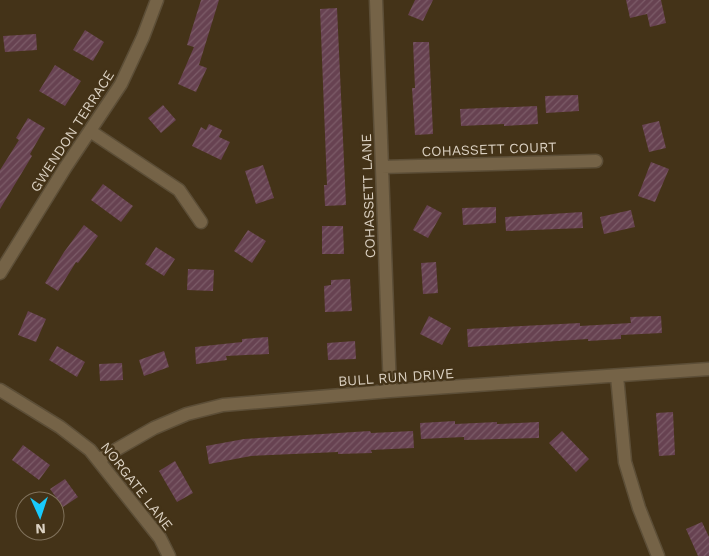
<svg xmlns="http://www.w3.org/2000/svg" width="709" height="556" viewBox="0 0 709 556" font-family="'Work Sans',sans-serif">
	<defs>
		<pattern id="building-hatch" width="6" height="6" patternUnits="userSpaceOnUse" patternTransform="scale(1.25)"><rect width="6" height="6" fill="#674251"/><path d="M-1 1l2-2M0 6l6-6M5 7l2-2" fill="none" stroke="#7c5c68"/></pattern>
	</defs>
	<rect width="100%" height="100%" fill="#443318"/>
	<!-- building -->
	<path fill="url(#building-hatch)" d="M201,0H219L199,65L207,68L196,92L178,84L194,47L187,45Z
		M415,0H433L423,21L408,15Z
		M626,0H661L666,23L650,27L647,14L630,18Z
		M337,8L346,205L325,206L324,185H327L320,9Z
		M85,30L104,42L93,61L73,50Z
		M36,34L37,50L5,52L3,36Z
		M413,42H429L433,134L415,135L412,88H415Z
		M55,65L81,81L65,106L39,91Z
		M578,95L579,111L546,113L545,96Z
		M163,105L176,120L161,133L148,118Z
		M537,106L538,124L504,126V124L461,126L460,109Z
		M28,118L45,128L30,154L32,156L0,209V170L19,140L16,138Z
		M659,121L666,148L649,152L642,125Z
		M209,124L222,130L219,137L230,142L221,160L192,146L201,127L206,130Z
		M651,162L669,169L655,202L638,196Z
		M263,165L274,198L256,204L245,171Z
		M103,184L133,206L121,222L91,200Z
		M427,205L442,213L428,238L413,230Z
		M496,207V223L463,225L462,208Z
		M631,210L635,227L604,234L600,217Z
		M582,212L583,228L506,231L505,217Z
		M84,225L98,236L78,263L76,262L58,291L45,283L64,252Z
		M322,226H343L344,254H322Z
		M248,230L266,241L252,263L234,251Z
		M156,247L175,259L164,276L145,264Z
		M436,262L438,293L423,294L421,263Z
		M188,269L214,270L213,291L187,290Z
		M350,279L352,311L325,312L324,286L331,285V280Z
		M28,311L46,319L36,342L18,335Z
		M429,316L451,328L442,345L420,334Z
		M661,316L662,333L621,335V339L588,341V339L468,347L467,329L580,323V326L631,323L630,317Z
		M268,337L269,354L226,356L227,360L196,364L195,347L242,342V339Z
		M355,341L356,359L328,360L327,343Z
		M57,346L85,362L77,377L49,360Z
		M164,351L169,367L144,376L139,360Z
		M122,363L123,380L100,381L99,364Z
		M673,412L675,455L659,456L656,413Z
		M455,421V424L497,422V424L539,422V438L464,440V437L421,439L420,423Z
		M370,431L371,433L413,431L414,448L371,450L372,453L338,454V452L251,456L209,464L206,446L244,439Z
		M562,431L589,459L576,472L549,443Z
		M23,445L50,465L39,480L12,460Z
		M175,461L193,493L177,502L159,471Z
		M65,479L78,497L63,507L50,489Z
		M702,522L709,537V556H698L686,529Z"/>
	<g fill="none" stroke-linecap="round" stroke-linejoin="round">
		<defs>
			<path id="street" d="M376,0L390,391
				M90,131L179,190L201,222
				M382,167L596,161
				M0,273L65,168L121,84L143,37L157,0
				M617,376L625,462L639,508L658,556
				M0,390L60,427L90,450L160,538L169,556
				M98,460L154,428L187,414L223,405L390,391L709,369"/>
		</defs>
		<!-- street casing -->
		<use href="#street" stroke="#5c4e37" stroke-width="15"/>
		<!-- street -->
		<use href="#street" stroke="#756347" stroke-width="12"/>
	</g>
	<g text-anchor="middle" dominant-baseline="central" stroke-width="4.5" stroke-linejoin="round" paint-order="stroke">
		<!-- street labels -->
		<g font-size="14" fill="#dbd1c2" stroke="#443318">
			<text transform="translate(72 131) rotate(-57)">GWENDON TERRACE</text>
			<text transform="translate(489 149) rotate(-2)">COHASSETT COURT</text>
			<text transform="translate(368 196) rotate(-92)">COHASSETT LANE</text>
			<text transform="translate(396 377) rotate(-4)">BULL RUN DRIVE</text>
			<text transform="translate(137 486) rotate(52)">NORGATE LANE</text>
		</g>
	</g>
	<!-- north arrow -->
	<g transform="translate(40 516) rotate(177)"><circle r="24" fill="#443318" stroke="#80725c"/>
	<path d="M0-4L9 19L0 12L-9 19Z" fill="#19cafc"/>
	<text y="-8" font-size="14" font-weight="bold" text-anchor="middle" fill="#dbd1c2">N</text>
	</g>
</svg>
